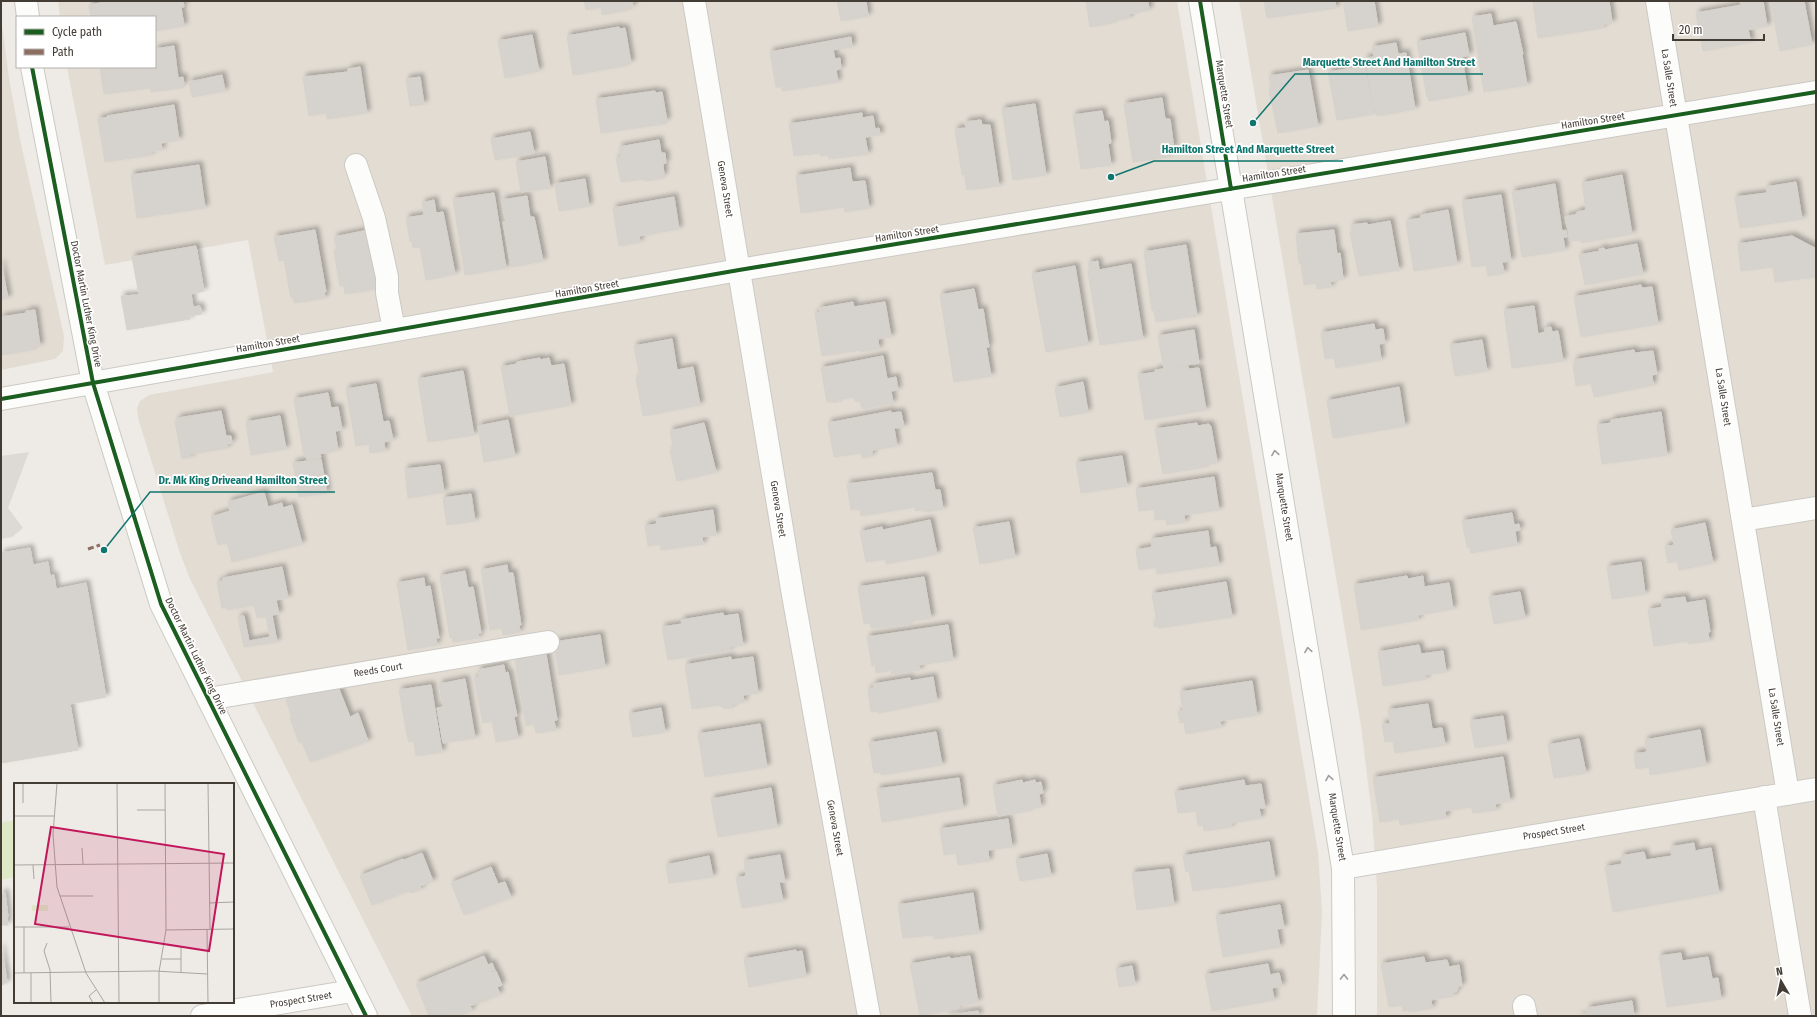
<svg xmlns="http://www.w3.org/2000/svg" width="1817" height="1017" viewBox="0 0 1817 1017" font-family="'Fira Sans Condensed',sans-serif">
	<defs>
		<filter id="shadow"><feDropShadow dx="3.5" dy="-3.5" stdDeviation="2" flood-color="#0004"/></filter>
	</defs>
	<rect width="100%" height="100%" fill="#eeebe6"/>
	<!-- residential -->
	<path fill="#e2dcd3" d="M58,1H1177L1318,852L1322,912L1317,1016H412L190,579L180,553L138,418L137,408L140,401L149,395L273,372L248,240L105,265L67,67H155V17H60Z
		M1239,1H1816V1016H1377V888L1372,815L1361,726Z
		M1,17L9,78L20,139L64,336L63,351L55,359L1,370Z"/>
	<!-- green -->
	<path fill="#dee8c6" d="M15,820V877L1,880V823Z"/>
	<!-- parking -->
	<path fill="#dddad6" d="M29,452L8,508L23,528L12,537L1,539V456Z"/>
	<!-- building -->
	<path fill="#d6d2cd" stroke="#d6d2cc" filter="url(#shadow)" d="M111,1H183L184,7H181L184,26L155,31V17H91L89,5Z
		M584,1H637L632,2L633,7L626,8L627,10L602,15L601,7L586,10Z
		M837,1H866L868,16L841,21Z
		M1086,1H1148L1149,10L1129,14V18L1112,21V23L1090,27Z
		M1264,1H1335L1336,8L1267,18Z
		M1343,1H1374L1378,26L1348,31Z
		M1548,1H1609L1612,23L1603,24V28L1538,38L1533,3Z
		M1740,1H1763L1767,26L1748,30L1751,42L1703,51L1696,13L1741,5Z
		M1774,1H1804L1812,44L1780,51L1771,3H1775Z
		M1491,14L1493,26L1516,22L1523,54L1522,55L1527,85L1484,92L1472,17Z
		M619,27L620,29L625,28L631,63L624,64V66L573,75L567,36Z
		M1465,33L1469,55L1462,57L1468,94L1429,101L1428,97H1427L1417,42Z
		M532,35L539,71L505,78L498,41Z
		M851,37L852,47L833,50L835,59L840,58L841,69L836,70L838,82L782,91V87H776L770,52Z
		M1396,43L1398,54L1406,53L1415,109L1377,116L1375,110H1374L1365,58L1374,57L1372,47Z
		M174,46L178,78L183,77L184,85L180,86V88L151,92V88L104,94L100,67H155V49Z
		M1365,66L1374,114L1337,120L1328,72Z
		M360,67L367,113L327,119L326,113L309,116L303,77L348,72V69Z
		M1308,70L1318,126L1278,133L1269,90L1271,89L1269,76Z
		M222,75L225,91L192,97L189,82Z
		M420,77L424,104L410,106L406,79Z
		M655,91L656,93L662,92L667,121H662L663,124L601,133L596,99Z
		M1162,98L1165,119H1170L1174,149H1166L1168,157L1133,162L1124,104Z
		M1035,104L1046,175L1013,180L1002,109Z
		M174,105L179,140L161,143L162,150L150,152L151,155L105,162L98,119L108,117L107,116Z
		M1102,111L1104,122L1108,121L1111,143L1108,144L1111,165L1081,169L1073,115Z
		M862,113V118L873,116L875,129L879,128L880,135L865,137L868,154L829,159L828,155L820,156V153L794,156L789,124Z
		M981,120L982,125H990L999,186L967,190L964,174L962,175L955,129L966,128L965,122Z
		M530,132L534,153L495,160L491,139Z
		M659,140L661,153H665L666,163L663,164L664,176L659,177L660,179L645,181V179L621,182L616,158L621,157L619,147Z
		M545,157L550,188L521,192L516,162Z
		M199,165L205,208L137,218L131,175Z
		M850,168L852,182L865,181L869,208L845,212L844,207L801,213L796,176Z
		M1622,175L1632,234L1581,243V240L1570,241L1565,217L1577,214V212L1586,210L1582,183Z
		M585,179L589,206L559,211L555,184Z
		M1796,182L1802,219L1740,228L1735,197L1767,193L1766,187Z
		M1555,184L1562,231L1566,230L1567,237H1563L1565,250L1522,257L1512,192Z
		M494,193L506,268L465,275L453,199Z
		M1501,195L1511,261L1502,262L1504,273L1488,276L1486,265L1472,267L1462,201Z
		M527,196L530,217H534L543,261L511,267L503,222H506L502,200Z
		M674,197L679,229L639,236L640,242L619,246L613,208Z
		M434,200L436,213L443,212L455,274L426,280L420,247L413,248L412,241H410L406,218L424,215L422,203Z
		M1448,210L1457,264L1414,271L1406,223L1409,222V220L1421,218V215Z
		M1390,221L1399,270L1359,276L1350,232H1352L1351,225L1367,223L1368,225Z
		M373,229L382,288L345,294L344,286H340L334,251H337L334,237Z
		M315,230L326,292H324L325,298L294,303L293,297L291,298L284,260L279,261L274,237Z
		M1334,230L1337,254L1340,253L1343,279L1330,282L1331,287L1317,289L1316,283L1304,285L1301,263H1299L1296,234Z
		M1792,236L1815,248L1816,277L1775,282L1773,267L1741,271L1738,244Z
		M1637,244L1643,274L1585,285L1579,255L1600,251L1599,249L1604,248L1605,250Z
		M1186,245L1197,316L1156,322L1154,310L1152,311L1144,252Z
		M196,246L204,291L191,294L193,307L200,306L202,314L189,316L190,319L127,330L121,296L139,295L132,257Z
		M1098,261L1099,270L1131,264L1143,339L1100,345L1088,272L1090,271L1088,263Z
		M1,263L8,298L1,300Z
		M1075,266L1088,344L1046,352L1032,274Z
		M1641,285L1642,288L1652,287L1658,324L1581,337L1574,297Z
		M974,289L978,310L983,309L989,347H986L991,376L954,382L940,295Z
		M853,302L854,307L885,302L891,337L878,339L879,349L861,352V350L822,356L815,313H820L819,308Z
		M1534,306L1538,334L1545,332V328L1551,327L1552,332L1558,331L1563,361L1512,368L1504,310Z
		M35,310L40,346L32,347V350L1,355V317L27,313L26,311Z
		M1374,324L1375,330L1383,329L1385,343L1379,344L1381,360L1336,368L1334,358L1325,359L1321,333Z
		M1194,330L1199,363L1164,369L1158,336Z
		M672,339L677,370L693,367L700,405L643,416L636,378H640L634,346Z
		M1482,340L1487,371L1455,376L1450,345Z
		M1634,350L1635,353L1653,351L1657,374L1652,375L1653,385L1594,397L1591,383L1576,386L1573,365H1575L1574,360Z
		M883,356L887,379L896,377L898,390L891,391L893,403L862,409L860,401L856,402L853,397L837,400L838,402H827L821,368Z
		M540,358V360L549,358L551,366L564,364L571,405L510,416L501,367L517,364V362Z
		M1188,366L1189,369L1199,368L1206,410L1145,420L1138,375L1156,372L1155,370Z
		M463,371L474,435L428,442L418,379Z
		M1083,382L1088,412L1060,417L1055,388Z
		M376,384L383,422L389,421L393,440L384,442L385,451L370,453L369,444L356,446L346,389Z
		M1399,387L1405,426L1333,438L1327,401Z
		M328,393L331,408L338,407L342,430L335,431L338,450L320,454L321,458L307,460L306,456H304L294,399Z
		M221,411L226,436H231L232,443L227,444V448L190,454L191,457L182,459L175,421H178V418Z
		M891,411V413L901,412L904,427L894,428L897,446L873,450L871,456L863,458L860,453L834,457L828,423Z
		M1661,412L1667,455L1602,464L1597,425L1611,423V420Z
		M280,416L286,449L251,455L246,422Z
		M508,420L515,456L484,462L478,426Z
		M704,423L716,472L677,481L670,450H674L670,431Z
		M1197,423L1198,426L1209,424L1211,427L1217,461H1215L1216,463L1204,465L1205,467L1163,474L1155,429Z
		M1122,456L1127,486L1081,493L1076,463Z
		M321,459L327,493L299,497L293,463Z
		M440,465L444,492L408,498L405,469Z
		M932,473L935,490H940L943,509L924,512L923,507H921V510L915,511V507L861,516L860,509L851,510L847,484Z
		M1214,477L1219,510L1184,515L1185,522L1167,525L1166,519L1155,520L1154,509L1139,511L1136,489Z
		M264,492L268,507L282,503L283,508L292,505L302,544L232,562L227,542L218,545L211,517L230,511L228,502Z
		M471,494L475,521L447,525L443,498Z
		M713,510L716,535L702,537L703,544L661,550L660,544L648,546L645,526L657,524L656,519Z
		M1512,513L1514,525L1519,524L1520,530L1515,531L1517,545L1471,553L1470,547H1467L1462,521Z
		M930,520L937,554L886,564L885,559L866,562L860,532L882,527L883,530Z
		M1009,522L1015,557L980,564L973,528Z
		M1705,523L1713,563L1679,570L1677,561L1668,563L1665,547L1674,545L1671,530Z
		M1208,531L1210,548L1216,547L1219,565L1157,574L1156,567L1139,570L1136,550L1152,547L1151,539Z
		M30,548L33,565L48,562L50,576L54,575L56,589L86,583L106,697L70,704L78,750L1,763V553Z
		M1641,562L1645,594L1612,599L1607,567Z
		M507,565L508,573H513L521,625H519L520,632L503,635L502,628L490,630L481,570Z
		M282,567L288,598L276,600L279,614L272,615L277,642L244,647L238,617L244,616L249,641L270,637L266,616L257,618L254,605L228,610L227,608H222L217,582L223,581V578Z
		M465,571L468,588L473,587L481,633H478L479,638L453,642L452,637L450,638L440,576Z
		M1407,576L1408,579L1423,576L1424,587L1449,583L1453,609L1418,615V620L1361,630L1354,585Z
		M924,577L931,618L907,622L908,624L883,627L871,628L870,623L864,624L858,587Z
		M424,578L425,587L430,586L439,638H436L437,645L408,650L397,583Z
		M1226,582L1232,617L1158,628V626L1154,627V622H1157L1152,594Z
		M1520,592L1525,618L1494,624L1489,597Z
		M1685,597L1686,603L1705,600L1710,632H1708L1709,641L1688,644V641L1654,646L1648,610L1662,607L1661,600Z
		M723,613L724,616L738,614L743,645L729,647L730,650L668,660L662,627L682,624L681,620Z
		M948,625L953,660L919,665L920,670L891,674V670L876,673L875,665L872,666L867,637Z
		M600,635L605,667L559,675L554,642Z
		M1419,645L1421,654L1443,651L1446,672L1425,675L1426,679L1383,686L1378,652Z
		M536,653V656L546,654L557,720L554,721L556,730L536,733L534,724L526,726L515,660L525,658V655Z
		M731,657V660L753,657L758,693L743,695L744,702L734,704L730,708L725,709L719,705L692,709L685,665Z
		M504,665L505,673L508,672L517,716L514,717L518,738L496,742L492,721L483,723L474,678L479,677L478,670Z
		M933,677L937,701L878,713V711L871,712L868,689L874,688L873,684L910,678V681Z
		M465,679L475,738L443,743L437,708L443,707L439,684Z
		M1252,681L1257,715L1220,721L1221,727L1186,734L1184,722L1180,723L1178,712L1183,711L1180,692Z
		M431,685L442,752L416,756L414,741L409,742L407,735L399,690Z
		M333,689H339L350,717L358,713L368,741L310,762L302,742L299,743L290,718L292,717L286,700L290,698V696Z
		M1428,704L1432,729L1442,728L1445,745L1395,753L1393,741L1385,742L1382,724H1390L1388,710Z
		M661,708L665,732L633,737L629,714Z
		M1503,716L1507,743L1475,748L1470,721Z
		M760,724L767,767L705,777L698,734Z
		M1700,730L1706,765L1650,775L1649,767L1636,769L1634,754L1647,752L1645,740Z
		M936,732L942,765L881,775V772L874,773L869,743Z
		M1579,739L1586,773L1554,778L1548,745Z
		M1503,757L1510,801L1495,804L1496,810L1473,813L1471,807L1445,811L1446,818L1400,825L1399,819L1380,822L1373,778Z
		M959,778L963,808L882,822L877,789Z
		M1022,780L1023,783L1035,780L1036,783L1041,782L1043,793L1039,794L1041,807L1028,809V811L998,816L993,786Z
		M1244,780L1245,786L1261,784L1265,808H1259L1261,818L1231,823V827L1204,831L1203,825L1198,826L1196,811L1178,813L1175,792Z
		M771,788L777,827L718,837L711,799Z
		M1008,819L1012,847L988,850L989,861L958,865L956,853L944,855L940,829Z
		M1269,842L1275,879L1220,888V887L1193,891L1189,871L1186,872L1183,856Z
		M1694,843L1695,851L1711,848L1719,893L1613,912L1605,867L1622,864L1621,856L1644,852L1646,860L1672,856L1670,847Z
		M422,853L433,881L420,886L421,889L410,893L409,890L372,905L360,876L403,859L404,860Z
		M1047,854L1051,876L1020,881L1016,860Z
		M780,855L785,882H779L783,901L742,908L736,878L746,876L744,861Z
		M709,856L713,877L669,883L666,865Z
		M491,867L498,884L505,882L511,897L464,915L451,883Z
		M1169,869L1174,905L1137,910L1132,873Z
		M1,893H5L8,917L7,918L8,925H1Z
		M973,893L979,933L934,939L933,935L903,938L898,905Z
		M1280,905L1284,928L1277,929L1280,947L1223,957L1216,916Z
		M1,947L7,982L1,986Z
		M796,950V952L802,951L806,976L749,987L744,959Z
		M1681,953L1682,961L1708,957L1712,979L1718,978L1721,999L1667,1007L1659,956Z
		M484,956L488,965L492,963L495,970L490,972L491,973L496,971L502,985L497,987L500,994L470,1006L472,1010L457,1016L455,1013L446,1016H429L416,984Z
		M970,956L978,1002L958,1006L959,1008L920,1016L910,964L950,957V959Z
		M1424,957L1425,963L1447,960L1449,967L1459,965L1462,986H1459L1456,992H1453L1454,996L1431,1000L1432,1008L1409,1012V1010L1403,1011L1402,1005L1389,1007L1381,964Z
		M1268,964L1270,975L1279,973L1282,986L1272,988L1274,1000L1212,1011L1205,975Z
		M1132,966L1135,984L1119,987L1116,969Z
		M1632,1001L1634,1016H1578L1588,1015L1587,1008Z
		M978,1011L979,1016H945Z"/>
	<g fill="none" stroke-linecap="round" stroke-linejoin="round">
		<defs>
			<path id="minor" d="M26,1L28,17
				M694,1L793,595L869,1016
				M1200,1L1343,868L1344,1016
				M1657,1L1788,794
				M32,67L93,383L161,604L366,1016
				M356,165L374,218L387,277V293L394,330
				M1,399L739,270L1816,92
				M1743,520L1816,508
				M208,699L548,642
				M1764,797L1800,1016
				M1343,868L1816,789
				M1524,1006L1526,1016
				M202,1016L352,991"/>
		</defs>
		<!-- minor casing -->
		<use href="#minor" stroke="#ccc9c4" stroke-width="24"/>
		<!-- minor -->
		<use href="#minor" stroke="#fcfcfb" stroke-width="22"/>
		<!-- quiet -->
		<path stroke="#8d6e63" stroke-width="3" stroke-dasharray="6 3" stroke-linecap="butt" d="M88,549L100,545"/>
		<defs>
			<path id="cycleway" d="M1200,1L1231,189
				M32,67L93,383L161,604L366,1016
				M1,399L739,270L1816,92"/>
		</defs>
		<!-- cycleway casing -->
		<use href="#cycleway" stroke="#fff" stroke-width="6"/>
		<!-- cycleway -->
		<use href="#cycleway" stroke="#1b5e20" stroke-width="4"/>
	</g>
	<!-- one-way arrows -->
	<defs><path id="oneway-chevron" d="M-2-3.5L2.5 0L-2 3.5" fill="none" stroke-width="1.6" stroke-linecap="round" stroke-linejoin="round"/></defs>
	<g stroke="#a09c98">
		<use href="#oneway-chevron" transform="translate(1275 453) rotate(-99)"/>
		<use href="#oneway-chevron" transform="translate(1308 650) rotate(-99)"/>
		<use href="#oneway-chevron" transform="translate(1329 778) rotate(-99)"/>
		<use href="#oneway-chevron" transform="translate(1344 977) rotate(-90)"/>
	</g>
	<g text-anchor="middle" dominant-baseline="central" stroke-width="3.5" stroke-linejoin="round" paint-order="stroke">
		<!-- street labels -->
		<g font-size="10" fill="#433c34" stroke="#fff">
			<text transform="translate(1669 78) rotate(81)">La Salle Street</text>
			<text transform="translate(1224 94) rotate(81)">Marquette Street</text>
			<text transform="translate(1593 121) rotate(-9)">Hamilton Street</text>
			<text transform="translate(1274 174) rotate(-9)">Hamilton Street</text>
			<text transform="translate(725 189) rotate(81)">Geneva Street</text>
			<text transform="translate(907 234) rotate(-9)">Hamilton Street</text>
			<text transform="translate(587 289) rotate(-10)">Hamilton Street</text>
			<text transform="translate(86 304) rotate(79)">Doctor Martin Luther King Drive</text>
			<text transform="translate(268 344) rotate(-10)">Hamilton Street</text>
			<text transform="translate(1723 397) rotate(81)">La Salle Street</text>
			<text transform="translate(1284 507) rotate(81)">Marquette Street</text>
			<text transform="translate(778 509) rotate(81)">Geneva Street</text>
			<text transform="translate(196 656) rotate(64)">Doctor Martin Luther King Drive</text>
			<text transform="translate(378 670) rotate(-9)">Reeds Court</text>
			<text transform="translate(1776 717) rotate(81)">La Salle Street</text>
			<text transform="translate(1337 827) rotate(81)">Marquette Street</text>
			<text transform="translate(835 828) rotate(80)">Geneva Street</text>
			<text transform="translate(1554 832) rotate(-9)">Prospect Street</text>
			<text transform="translate(301 1000) rotate(-9)">Prospect Street</text>
		</g>
	</g>
	<!-- overview -->
	<g transform="translate(14 783)">
		<rect width="220" height="220" fill="#eeebe6"/>
		<path d="M18,122H34V128H18Z" fill="#dee8c6"/>
		<path fill="none" stroke="#aaa59f" stroke-width="1" d="M9,0V20M43,0L39,51L43,104L72,190L91,220M103,0L105,220M194,0L196,146M123,27H151M0,33H40M68,65L69,81M0,82L220,80M19,82L20,96M46,113H79M195,120L220,119M0,144H55M10,144V190M193,146L194,220M152,147L220,146M33,160L30,168L36,187L37,220M167,163V190M148,176H167M0,190L141,188L193,191M17,190V220M79,220L75,213L82,207M145,220V189L152,147L151,0"/>
		<path fill="#c2185b" fill-opacity="0.15" stroke="#c2185b" stroke-width="2" d="M37,44L210,71L195,168L21,141Z"/>
		<rect width="220" height="220" fill="none" stroke="#433c34" stroke-width="2"/>
	</g>
	<!-- callouts -->
	<path fill="none" stroke="#0f766e" stroke-width="1.5" d="M1253 123L1295 74H1483M1111 177L1154 161H1343M104 550L150 492H335"/>
	<g fill="#0f766e" stroke="#fff" stroke-width="1.5">
		<circle cx="1253" cy="123" r="4"/>
		<circle cx="1111" cy="177" r="4"/>
		<circle cx="104" cy="550" r="4"/>
	</g>
	<g font-size="11" text-anchor="middle" font-weight="bold" fill="#0f766e" stroke="#fff" stroke-width="3.5" stroke-linejoin="round" paint-order="stroke">
		<text x="1389" y="66">Marquette Street And Hamilton Street</text>
		<text x="1248" y="153">Hamilton Street And Marquette Street</text>
		<text x="243" y="484">Dr. Mk King Driveand Hamilton Street</text>
	</g>
	<!-- border -->
	<rect width="1817" height="1017" fill="none" stroke="#433c34" stroke-width="4"/>
	<!-- legend -->
	<rect x="16" y="16" width="140" height="52" fill="#ffffff" stroke="#b4b1ae"/>
	<rect x="24" y="29" width="20" height="6" fill="#1b5e20" stroke="#b4b1ae"/>
	<text x="52" y="36" font-size="12" fill="#433c34">Cycle path</text>
	<rect x="24" y="49" width="20" height="6" fill="#8d6e63" stroke="#b4b1ae"/>
	<text x="52" y="56" font-size="12" fill="#433c34">Path</text>
	<!-- north arrow -->
	<g transform="translate(1781 981) rotate(351)" stroke="#ffffff" stroke-width="3" paint-order="stroke">
	<path d="M0-3L7 15L0 10L-7 15Z" fill="#433c34"/>
	<text y="-6" font-size="11" font-weight="bold" text-anchor="middle" fill="#433c34">N</text>
	</g>
	<!-- scale -->
	<path d="M1673 34v6h91v-6" fill="none" stroke="#433c34" stroke-width="2"/>
	<text x="1679" y="34" font-size="12" fill="#433c34" stroke="#ffffff" stroke-width="3" paint-order="stroke">20 m</text>
</svg>
